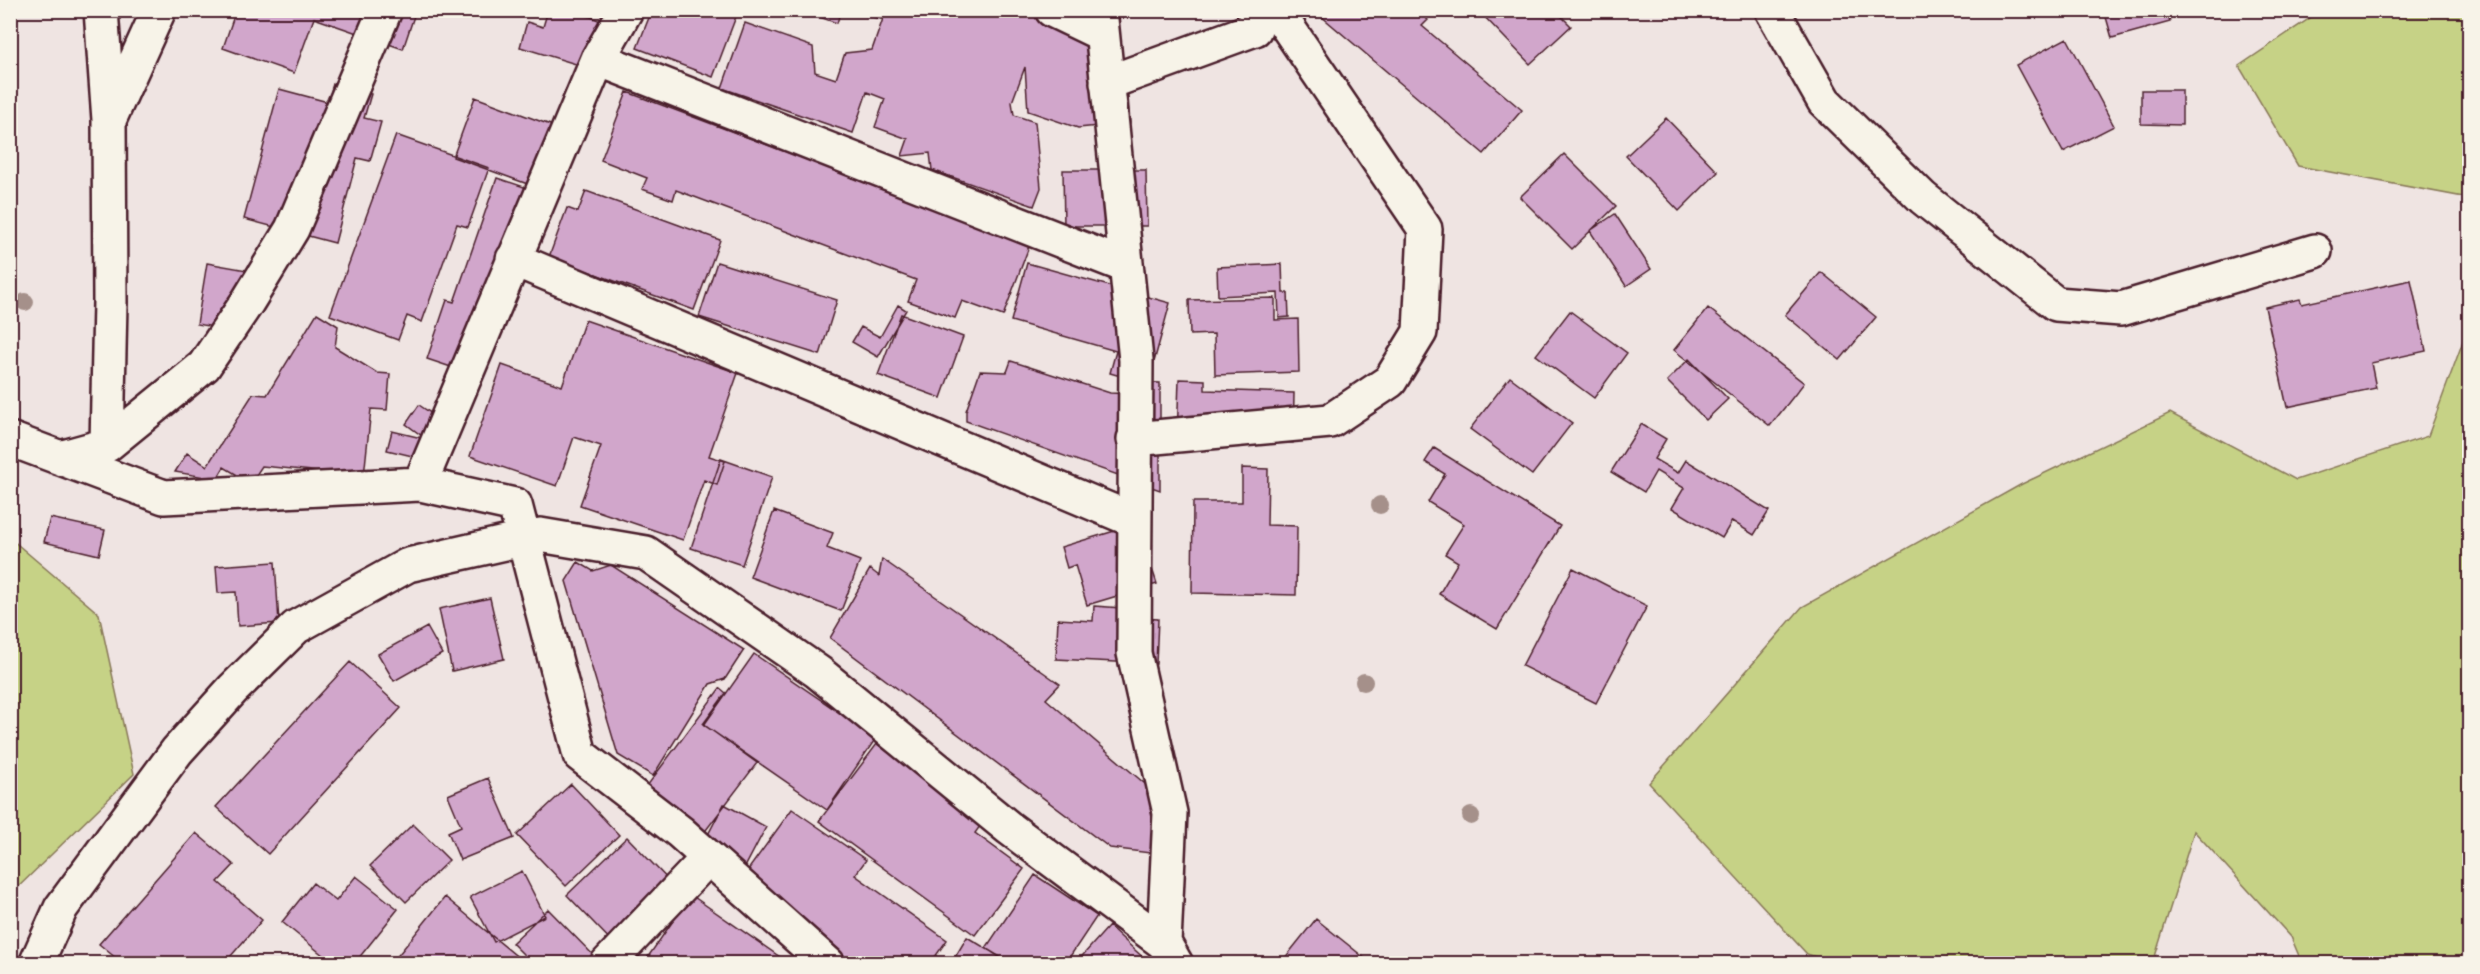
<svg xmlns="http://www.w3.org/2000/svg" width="2480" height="974" viewBox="0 0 2480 974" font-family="'Comic Neue',sans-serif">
	<rect width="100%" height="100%" fill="#efe4e2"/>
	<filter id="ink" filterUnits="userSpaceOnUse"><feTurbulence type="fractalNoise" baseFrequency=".0167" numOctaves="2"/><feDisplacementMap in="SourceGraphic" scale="12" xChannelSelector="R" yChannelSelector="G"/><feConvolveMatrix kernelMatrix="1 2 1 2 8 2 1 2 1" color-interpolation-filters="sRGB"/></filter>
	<g filter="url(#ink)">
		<!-- green -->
		<path fill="#c6d286" stroke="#887858" stroke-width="1.5" d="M2322,10L2469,11V198L2298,166L2239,66Z
			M2469,325V963H2302L2291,937L2194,831L2153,963H1834L1807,954L1649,783L1802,607L2022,484L2170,413L2296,480L2428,436Z
			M11,539L99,614L134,774L11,894Z"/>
		<!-- building -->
		<path fill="#d1a6cb" stroke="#4a1f2b" stroke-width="1.5" d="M236,10H416L403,49L314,18L294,73L223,48Z
			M548,10H573L601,21L604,10H617L612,75L520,47L527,22L543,27Z
			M652,10H726L737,14L713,77L637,48Z
			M799,10H841L837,23Z
			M859,10H882L881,19L858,14Z
			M886,10H1027L1090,32L1127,83L1130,123L1078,128L1028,111L1025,67L1012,102L1014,115L1035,122L1041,188L1034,206L932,170L930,153L902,156L908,139L875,127L885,99L867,92L853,133L722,88L745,23L813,47L815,72L836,79L845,53L872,50Z
			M1314,10H1417L1428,20L1422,26L1522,110L1484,154Z
			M1478,10H1555L1571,26L1530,64Z
			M2104,10H2167L2170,22L2112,38Z
			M2067,38L2114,126L2063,152L2016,65Z
			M333,84L371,94L364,118L381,122L370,161L357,158L335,243L244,219L279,89L328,102Z
			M2141,90H2182V125L2141,124Z
			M627,92L1030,244L1003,316L962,301L955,318L908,301L916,280L676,190L673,200L642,189L647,178L601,160Z
			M475,97L580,136L558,195L453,157Z
			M1666,118L1718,172L1679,211L1626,156Z
			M396,135L489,168L468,227L457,224L422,322L407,316L398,340L330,315Z
			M1564,154L1616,206L1572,249L1520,197Z
			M1063,170H1146L1147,226H1064Z
			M497,178L551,196L508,318L502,316L481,377L427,359L447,300L454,302Z
			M586,191L720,240L694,310L549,257L567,208L578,212Z
			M1615,214L1651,269L1626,286L1590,231Z
			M717,262L837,300L820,355L699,317Z
			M207,263L247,270L236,331L197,324Z
			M1027,263L1170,303L1148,384L1110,373L1116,351L1011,321Z
			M1282,264L1283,293H1288L1289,317L1279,318L1278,293L1218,296L1217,267Z
			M1821,272L1876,317L1840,360L1785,315Z
			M2411,280L2426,351L2371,363L2376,388L2287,407L2265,307L2300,299L2302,304Z
			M1275,298V320L1298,319L1299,372L1215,375L1214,334L1190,335L1189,300Z
			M898,305L906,310L878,357L852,342L861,327L880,337Z
			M1708,308L1804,383L1770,426L1674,350Z
			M1570,311L1627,353L1594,398L1536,355Z
			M317,313L338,326L335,347L377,373L390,374L387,410L371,409L364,476L262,466L254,478L239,476L224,467L217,479L175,472L187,453L207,466L253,394L267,395Z
			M901,314L963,337L941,398L878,375Z
			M585,320L738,373L709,456L725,461L717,485L704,480L683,540L580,505L601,446L574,437L557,486L470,456L502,365L562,386Z
			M1689,359L1728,399L1706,420L1667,381Z
			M1011,361L1110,393L1131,394V382L1160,383V490L966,421V411L980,371L1007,372Z
			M1510,377L1572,423L1532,475L1470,429Z
			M1179,379L1205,380V390L1294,393L1293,443L1177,440Z
			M419,405L432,414L433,444L406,424Z
			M1641,424L1666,439L1654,459L1678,473L1686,460L1769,511L1754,535L1732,521L1722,538L1672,508L1684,488L1656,471L1644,492L1611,472Z
			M392,431L447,444L442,463L387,450Z
			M1434,448L1560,526L1497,629L1439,594L1458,562L1445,554L1464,524L1428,502L1445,474L1425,462Z
			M721,459L772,477L742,565L691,548Z
			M1242,468L1268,469L1267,525L1297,526L1296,595L1192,593L1193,502H1242Z
			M774,511L833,533L827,548L860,561L841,611L750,577Z
			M50,518L105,530L99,555L44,542Z
			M1138,524L1157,584L1087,605L1075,565L1067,568L1061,547Z
			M882,559L1060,684L1046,699L1158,795V854L1110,848L830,638L870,569L879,576Z
			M275,562L279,623L238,626L236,592L218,593L216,566Z
			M578,562L593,571L611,565L744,650L725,679L710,684L653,776L618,755L566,581Z
			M1573,568L1647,606L1596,703L1522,666Z
			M490,598L504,659L452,671L439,609Z
			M1094,606L1122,608L1121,617L1158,619L1156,664L1056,659L1058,619L1093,621Z
			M427,627L442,654L394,681L378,654Z
			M754,654L876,738L827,810L704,725Z
			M350,662L401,708L268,854L216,807Z
			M720,688L726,693L703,724L757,763L700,838L641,794Z
			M877,744L983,822L975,833L1024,869L975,935L819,821Z
			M488,778L514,838L460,860L448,832L461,826L448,795Z
			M571,784L619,835L566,886L517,835Z
			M724,804L766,827L743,871L700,850Z
			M792,809L866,860L855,875L947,940L930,964H855L740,881Z
			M413,824L449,860L406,902L370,866Z
			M196,833L234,865L218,882L262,920L224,964H113L117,959L99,944Z
			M627,837L678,890L618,948L567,895Z
			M522,871L545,916L494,942L470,897Z
			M1035,875L1097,916L1065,964H1009L986,948Z
			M356,876L398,909L354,964H334L282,922L313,883L336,901Z
			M691,895L790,964H643Z
			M445,897L526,964H391Z
			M548,909L602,964H533L512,943Z
			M1316,919L1372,964H1280Z
			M1109,926L1150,964H1075Z
			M967,937L1002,958L999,964H951Z"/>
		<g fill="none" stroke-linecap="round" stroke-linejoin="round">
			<defs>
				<path id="street" d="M101,10L109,120L110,302L107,445
					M1052,10L1102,34
					M1100,10L1136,360L1134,653L1170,813L1164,943
					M1772,10L1824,101L1923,198L2056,304L2121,309L2315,251
					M598,59L1126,266
					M1107,83L1255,29V10
					M110,118L159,10
					M513,259L1133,520
					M10,439L164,497L420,484L515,505L580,755L680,832L828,964
					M1134,439L1330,421L1390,381L1420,332L1425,229L1276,10
					M60,458L107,445L204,366L248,301L292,229L385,10
					M420,484L598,59L626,10
					M36,964L61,908L177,751L233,689L296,627L408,565L540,535L646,553L818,672L1009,828L1164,943L1176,964
					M607,964L708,858"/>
			</defs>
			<!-- street casing -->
			<use href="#street" stroke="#4a1f2b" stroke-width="38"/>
			<!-- street -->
			<use href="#street" stroke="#f7f3e8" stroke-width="33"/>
		</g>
		<!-- trees -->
		<g fill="#a5908a">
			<circle cx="25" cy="302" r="9"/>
			<circle cx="1380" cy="505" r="9"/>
			<circle cx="1364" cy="682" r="9"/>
			<circle cx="1471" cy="816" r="9"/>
		</g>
	</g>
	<!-- margin -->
	<rect width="2480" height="974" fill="none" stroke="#f7f3e8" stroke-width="36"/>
	<rect x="18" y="18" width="2444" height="938" fill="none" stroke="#4a1f2b" stroke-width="2" filter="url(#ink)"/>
</svg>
